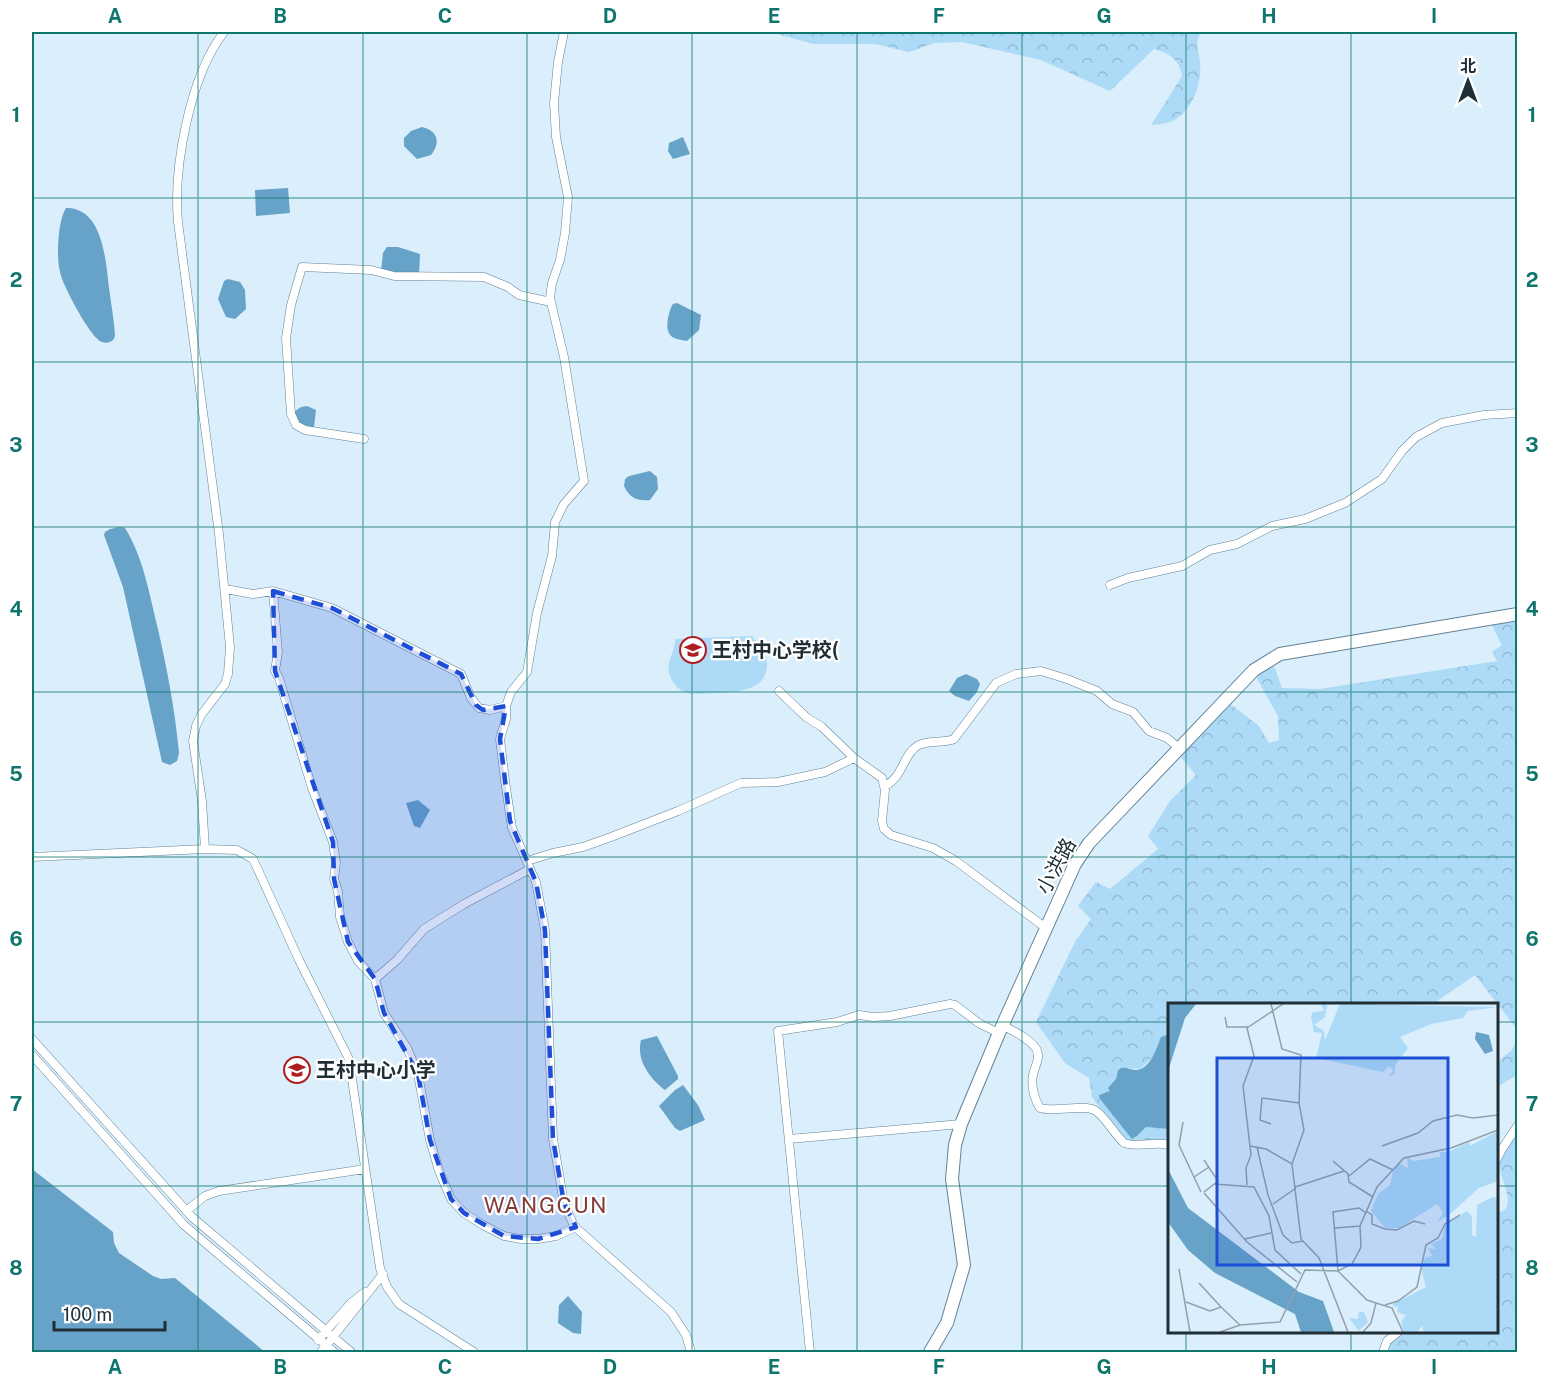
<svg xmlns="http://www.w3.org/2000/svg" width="1549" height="1384" viewBox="0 0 1549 1384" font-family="'Public Sans','Noto Sans SC',sans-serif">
	<defs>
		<pattern id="forest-crowns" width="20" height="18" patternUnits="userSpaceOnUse" patternTransform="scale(1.5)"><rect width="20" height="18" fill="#acdaf7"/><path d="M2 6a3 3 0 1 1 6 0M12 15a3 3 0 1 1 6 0" fill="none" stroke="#94bbd4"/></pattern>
	</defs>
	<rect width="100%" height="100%" fill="#daeefb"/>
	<!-- green -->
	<path fill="#acdaf7" d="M753,636V639C761,643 764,648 766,657C773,691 738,692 715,693C707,693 696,695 688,693C680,691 674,685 671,678C663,663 676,653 675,639Z"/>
	<!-- forest -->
	<path fill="url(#forest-crowns)" d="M770,32H1201C1194,43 1199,51 1200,63C1202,85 1192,113 1170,122C1164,124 1157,124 1151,125L1182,76C1180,60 1169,53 1154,49L1110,91L1041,60L962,42L934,43L909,52L875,44H813Z
		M1517,621V1035L1516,1028L1475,975L1433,1004H1170L1169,1034C1157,1037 1161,1045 1155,1054C1151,1060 1145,1065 1140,1069L1121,1068L1118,1069L1116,1079L1109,1088L1111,1091L1100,1099L1135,1138L1146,1127L1169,1129V1142H1134L1126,1141L1119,1135L1092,1097L1089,1078L1065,1063L1036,1022L1075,942L1091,919L1078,906L1096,882L1110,889L1158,849L1148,836L1170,801L1196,775L1181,757L1229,703L1259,726L1269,743L1279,740L1278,716L1255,675L1273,663L1282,688L1320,689L1497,661L1492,652L1502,645L1492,625Z
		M1517,1039V1075L1497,1087V1062L1512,1050Z
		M1517,1132V1352H1385L1389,1344L1402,1332H1496L1497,1213L1505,1210C1514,1197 1498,1177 1500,1162C1501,1152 1512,1140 1517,1132Z"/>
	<!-- water -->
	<path fill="#67a3c8" d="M422,127C438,131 441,142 431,155L417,159L404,146V138L411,131Z
		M683,137L690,154L673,159L668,151L669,143Z
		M288,188L290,213L256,216L255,190Z
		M66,208C103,207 106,262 109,288C111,304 114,319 115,335L114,339C111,342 107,344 102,342C91,339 62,284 60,272C56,257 58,220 66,208Z
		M387,247H398L420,254L419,275H403L381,271L383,253Z
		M228,279L240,282L245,290L246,309L235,319L226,317L218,299L224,281Z
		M677,303L701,315L699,330L687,341C682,340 671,339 669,333C665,327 669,310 673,304Z
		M307,406L316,410L314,427C302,429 298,421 294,412L301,407Z
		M650,471L657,477L658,489L650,500C636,501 630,498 624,486L625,479L629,476Z
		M120,527L125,528C143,557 149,592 157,625C167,668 175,710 179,753L177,761L170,765L162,762L123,587L104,535L105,532L110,529Z
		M966,674L977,679L980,684L977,692L969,701L955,696L949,691L957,678Z
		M418,800L430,810L420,828L414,826L406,803Z
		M1169,1034V1129L1146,1127L1137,1136L1132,1139L1100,1099L1099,1095L1110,1091L1108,1088L1116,1079L1118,1070L1121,1068C1126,1067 1130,1070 1135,1070C1150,1071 1157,1047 1161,1037Z
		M657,1036L678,1076V1079L665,1090C650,1078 636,1061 641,1040Z
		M683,1085L698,1105L705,1120L680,1131L675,1128L659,1106L675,1090Z
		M32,1169L113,1232L114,1243L119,1253L153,1276L161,1279L175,1278L265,1352H32Z
		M568,1296L582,1312L581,1334L573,1333L558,1323L559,1305Z"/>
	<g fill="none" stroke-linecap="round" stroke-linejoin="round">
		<defs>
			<path id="street" d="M364,439L305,430L296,425L291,414L286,338L291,305L302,267L371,270L394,276L484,277L508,287L519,295L551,302
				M1110,585L1128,578L1182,566L1210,550L1237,544L1272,526L1305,519L1345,503L1382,479L1402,451L1416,437L1442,423L1484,415L1518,413
				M225,589L253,594L273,591L332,608L461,674L471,698L479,708L490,710L506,706L511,692L527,672L537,613L552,556L555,522L564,504L584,481L564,357L550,298L552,283L560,260L565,233L568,197L556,137L554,103L558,62L564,32
				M273,591L278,652L275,671L279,678L312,788L333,842L336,863L334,879L338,891L340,917L348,942L358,961L375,979L384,1013L407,1048L418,1074L430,1140L439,1171L451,1199L464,1213L483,1225L504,1236L521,1239H538L556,1236L576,1227
				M779,691L806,717L822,727L854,758L882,778L885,790L882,821L884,829L891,835L933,848L956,861L1046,928
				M506,706V719L500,739L505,781L512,828L536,882L545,930L553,1139L564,1203L574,1226L671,1312L686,1335L691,1352
				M885,786C903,777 903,755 917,746C928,739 942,744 954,739L996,683L1016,674L1041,671L1067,679L1097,691L1112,704L1133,712L1149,731L1167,738L1180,749
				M205,849L202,801L193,741L196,726L201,715L225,684L228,674L230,647L219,534L178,222C173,167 190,76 224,32
				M32,857L205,849L237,850L253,859L299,960L349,1059L380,1268L387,1287L399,1304L474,1352
				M527,861L553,853L583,847L611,837L678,811L741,783L778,782L825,772L854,758
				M375,979L397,960L424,929L464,904L530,869
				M1002,1025C1013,1031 1027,1037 1035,1047C1042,1056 1035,1065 1033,1075C1031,1085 1034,1099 1040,1108C1056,1113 1086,1103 1096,1111C1107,1119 1114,1134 1124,1143C1138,1148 1154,1141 1170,1145
				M32,1039L192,1217L351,1352
				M32,1055L184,1225L334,1352
				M789,1139L961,1124
				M1496,1161L1502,1149L1518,1125
				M186,1211L205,1196L219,1191L365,1169
				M318,1340L351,1303L365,1292
				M321,1352L383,1274
				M810,1352L778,1031L837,1022L859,1015L873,1017L890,1016L950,1004L955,1005L980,1024L999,1033
				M1383,1352L1387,1341L1398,1332"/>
			<path id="primary" d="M930,1352L947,1323L964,1265L952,1179L955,1145L961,1124L999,1033L1075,864L1089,843L1254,670L1280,654L1518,614"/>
		</defs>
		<!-- street casing -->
		<use href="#street" stroke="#638296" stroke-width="9"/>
		<!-- primary casing -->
		<use href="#primary" stroke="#638296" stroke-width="14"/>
		<!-- street -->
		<use href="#street" stroke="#fff" stroke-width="8"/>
		<!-- primary -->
		<use href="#primary" stroke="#fff" stroke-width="12"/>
	</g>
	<!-- marked area -->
	<path fill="#1d4ed8" fill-opacity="0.2" stroke="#1d4ed8" stroke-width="4.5" stroke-dasharray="12 8" stroke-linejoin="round" d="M273,591L332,608L461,674L476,705L483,710L506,706L500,739L510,821L536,882L545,930L553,1139L564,1203L576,1227L538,1239L504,1236L464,1213L451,1199L430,1140L418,1074L384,1013L375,979L348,942L334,879L333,842L275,671Z"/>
	<!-- grid -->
	<path fill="none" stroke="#0f766e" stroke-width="1.5" stroke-opacity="0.55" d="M198,32V1352M363,32V1352M527,32V1352M692,32V1352M857,32V1352M1022,32V1352M1186,32V1004M1351,32V1004M32,198H1518M32,362H1518M32,527H1518M32,692H1518M32,857H1518M32,1022H1170M1496,1022H1518M32,1186H1170M1496,1186H1518M1186,1332V1352M1351,1332V1352"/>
	<!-- icons -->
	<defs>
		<symbol id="school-ring" viewBox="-11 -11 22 22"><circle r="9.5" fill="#fff" stroke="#ae1d20" stroke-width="1.5"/><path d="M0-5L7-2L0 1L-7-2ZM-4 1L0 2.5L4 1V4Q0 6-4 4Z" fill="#ae1d20"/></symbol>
	</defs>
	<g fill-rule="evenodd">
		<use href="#school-ring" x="678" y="635" width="30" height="30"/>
		<use href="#school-ring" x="282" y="1055" width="30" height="30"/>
	</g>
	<g text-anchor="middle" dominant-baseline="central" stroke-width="4.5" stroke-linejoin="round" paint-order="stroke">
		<!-- poi labels -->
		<g font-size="20" font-weight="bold" fill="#202e36" stroke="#fff" text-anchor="start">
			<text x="712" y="650">王村中心学校(</text>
			<text x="316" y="1070">王村中心小学</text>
		</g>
		<!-- street labels -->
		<g font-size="20" fill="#202e36" stroke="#fff">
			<text transform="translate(1056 866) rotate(-62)">小洪路</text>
		</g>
		<!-- quarter labels -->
		<g font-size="22" letter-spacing="1.5" fill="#833c36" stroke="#fff">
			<text x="546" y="1205">WANGCUN</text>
		</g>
	</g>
	<!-- overview -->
	<g transform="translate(1168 1003)">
		<rect width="330" height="330" fill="#daeefb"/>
		<path d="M153,1H158L159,3L157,14L146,22L156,28L157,37L172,1L330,4L300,8L295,15L263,21L232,34L240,45L228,61L226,71L221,74L225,67L221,63L215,69L148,55L154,30L146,29L143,13L145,9L156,8ZM330,128V178L311,185L281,212L269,219L275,210L269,201L231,225H217L203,208L210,191L222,182L225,168L232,160L240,166L239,154L246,158L272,154V149H280L301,139L302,143ZM325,194L330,195V329H256L254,323L249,329H236L233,319L238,312L229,309L230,303L226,304L225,301L258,284L253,266L257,255L264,253L260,245L268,246L263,241L274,236L277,222L299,208L304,213V232L308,234L309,202ZM191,309H196L200,319L191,328L181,315L190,316Z" fill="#acdaf7"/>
		<path d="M0,1H28L17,15L0,68ZM308,29L321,32L325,48L317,51L307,36ZM0,166L20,205L131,289L155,298L166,329H133L127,311L47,270L20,247L0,219Z" fill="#67a3c8"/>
		<path fill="none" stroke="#90a1ac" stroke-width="1.5" d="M57,14L59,24H80M15,119L11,142L33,189M103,121L92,117L94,95L131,100M82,143L98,146L124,161L136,127L131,100L133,52L114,46L103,1M214,143L250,130L265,118L289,112L305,115L330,112M89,144L100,192L115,232L124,240L135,238M165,158L180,171L181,179L205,194M124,161L133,236L151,255L180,329M181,173L202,156L225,167M26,174L41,164M46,181L86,184L101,213L107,247L133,271M79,182L78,165L83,152L75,83L86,53L79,25L115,1M127,184L176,168M36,189L50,178L36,157M36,190L79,239L129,279M105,201L128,185M198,208L204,212V221L217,226L229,227L246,218L257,221M167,225L192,223M77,236L103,230M11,266L22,329M170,268L165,209L191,205L198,210M170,268L199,297L224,305L235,329M31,280L53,304M18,299L42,308L53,304L72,322M217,302L230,298L249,284L258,242L270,235L277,221L292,212M52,329L72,322L112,319L137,267L170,268L184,261L193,244L192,223L209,184L236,155L283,145L330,127M195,329L203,320L208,300"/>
		<path fill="#1d4ed8" fill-opacity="0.15" stroke="#1d4ed8" stroke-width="3" d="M49,55H280V262H49Z"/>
		<rect width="330" height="330" fill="none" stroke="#202e36" stroke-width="3"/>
	</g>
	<!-- border -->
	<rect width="1549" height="1384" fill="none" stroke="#ffffff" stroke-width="66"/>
	<!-- north arrow -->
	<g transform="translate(1468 81)" stroke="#ffffff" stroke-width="4.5" paint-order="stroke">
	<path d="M0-4.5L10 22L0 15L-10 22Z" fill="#202e36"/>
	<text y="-9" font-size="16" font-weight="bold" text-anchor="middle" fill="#202e36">北</text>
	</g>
	<!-- scale -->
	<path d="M54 1321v9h111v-9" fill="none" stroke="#202e36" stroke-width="3"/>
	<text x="63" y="1321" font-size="18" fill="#202e36" stroke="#ffffff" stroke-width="4.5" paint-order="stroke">100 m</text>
	<rect x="33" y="33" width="1483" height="1318" fill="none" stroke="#0f766e" stroke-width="2"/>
	<g font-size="20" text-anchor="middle" font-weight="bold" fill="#0f766e">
		<text x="115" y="23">A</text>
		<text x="280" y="23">B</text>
		<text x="445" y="23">C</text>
		<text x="610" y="23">D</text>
		<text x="774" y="23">E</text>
		<text x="939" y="23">F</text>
		<text x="1104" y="23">G</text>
		<text x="1269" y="23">H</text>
		<text x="1434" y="23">I</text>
		<text x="16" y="122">1</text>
		<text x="1532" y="122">1</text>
		<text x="16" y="287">2</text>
		<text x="1532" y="287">2</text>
		<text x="16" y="452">3</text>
		<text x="1532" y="452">3</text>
		<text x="16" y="616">4</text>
		<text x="1532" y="616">4</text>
		<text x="16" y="781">5</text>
		<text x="1532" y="781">5</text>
		<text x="16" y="946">6</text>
		<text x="1532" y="946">6</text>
		<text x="16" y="1111">7</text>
		<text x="1532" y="1111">7</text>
		<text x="16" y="1275">8</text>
		<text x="1532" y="1275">8</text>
		<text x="115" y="1374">A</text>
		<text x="280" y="1374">B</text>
		<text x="445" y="1374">C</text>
		<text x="610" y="1374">D</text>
		<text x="774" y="1374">E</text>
		<text x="939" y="1374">F</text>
		<text x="1104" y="1374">G</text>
		<text x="1269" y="1374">H</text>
		<text x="1434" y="1374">I</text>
	</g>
</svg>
